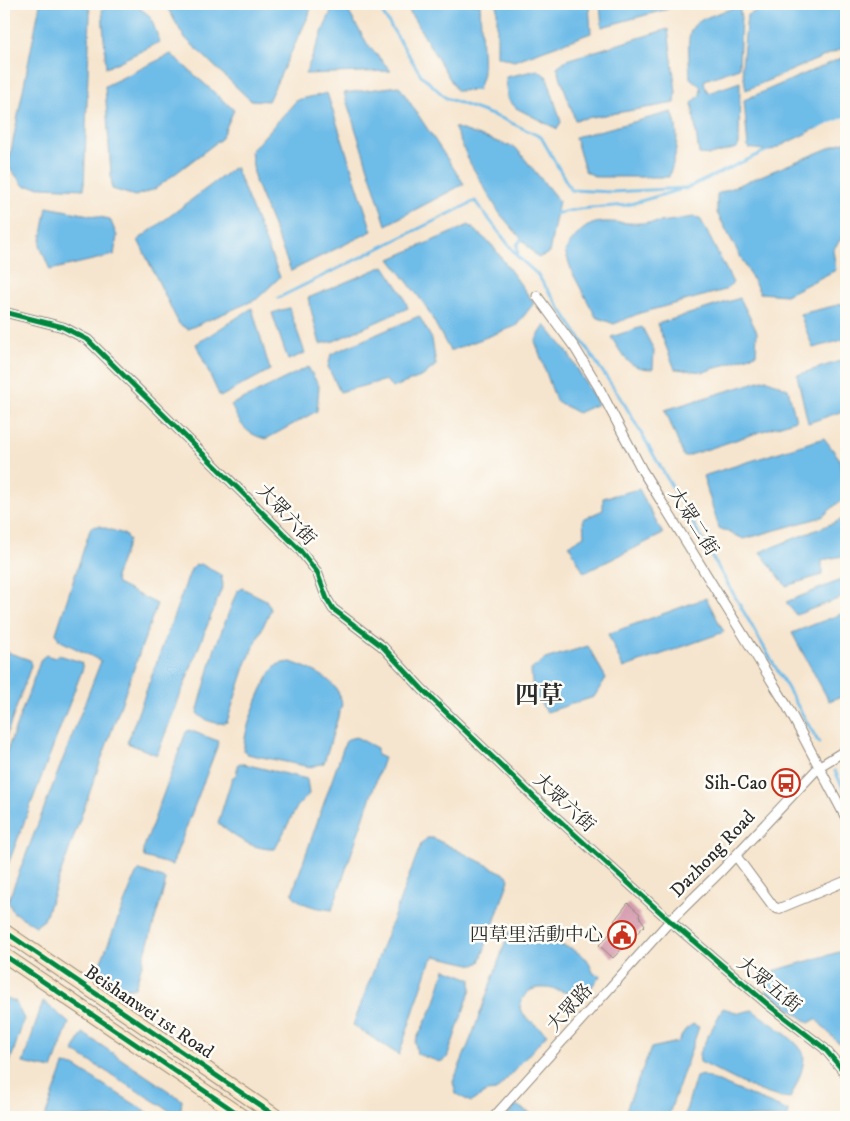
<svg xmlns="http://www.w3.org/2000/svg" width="850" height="1121" viewBox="0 0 850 1121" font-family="'IM FELL DW Pica','Noto Serif TC',serif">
	<rect width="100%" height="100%" fill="#fdfcf7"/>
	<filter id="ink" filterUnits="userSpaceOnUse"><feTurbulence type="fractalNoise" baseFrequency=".02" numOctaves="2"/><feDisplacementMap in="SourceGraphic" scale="10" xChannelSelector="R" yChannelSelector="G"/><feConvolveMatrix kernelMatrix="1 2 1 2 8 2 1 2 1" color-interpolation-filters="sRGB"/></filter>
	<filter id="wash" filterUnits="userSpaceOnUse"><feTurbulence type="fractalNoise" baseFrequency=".0096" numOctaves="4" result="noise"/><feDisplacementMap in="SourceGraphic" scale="20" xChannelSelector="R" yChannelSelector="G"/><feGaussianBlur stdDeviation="1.12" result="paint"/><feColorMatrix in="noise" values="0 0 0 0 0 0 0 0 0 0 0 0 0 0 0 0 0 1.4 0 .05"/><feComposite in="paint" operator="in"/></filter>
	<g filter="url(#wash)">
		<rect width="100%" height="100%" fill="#f6e5ce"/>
		<!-- water -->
		<path fill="#6ebce8" stroke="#4c748a" d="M40,4H89L90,15L84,189L24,186L8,166Z
			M110,4H134L150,16L160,42L106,68L102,9Z
			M193,4H312L309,15L268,101L250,100L184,37L168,9Z
			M334,4H344L368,45L391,71L305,74Z
			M405,4H480L483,73L478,90L457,91Z
			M497,4H589L591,33L514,61L497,56Z
			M600,4H667L668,9L602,27Z
			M774,4H846V47L746,90L742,66L747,15Z
			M739,6L741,17L739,68L705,80L704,84L708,93L740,82L739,144L737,148L710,155L699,154L692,103L700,95L701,87L690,78C687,20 684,25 739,6Z
			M668,29L676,92L675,103L575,120L557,67L566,60Z
			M171,54L234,110L221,139L155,189L135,196L112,189L105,86Z
			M846,56V114L770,151L748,148L744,100Z
			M538,70L547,77L561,122L557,129L516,108L507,98L506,77Z
			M399,86L464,184L386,225L344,93Z
			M327,93L372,231L291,271L255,181L251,151L297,100Z
			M672,112C681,134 676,156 669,177H596L585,171L575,137Z
			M454,127L516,148L559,201L549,253L538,258L500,214L470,163Z
			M846,141V232L833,250L836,270L786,295L760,293L717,213V194Z
			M235,167L280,277L257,299L188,329L179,324L138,240Z
			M47,207L110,219L117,236L114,255L50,270L40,246Z
			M694,217L700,218L733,283L725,290L640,313L614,324L596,317L572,272L565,251C591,210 603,225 644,223C661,223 678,219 694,217Z
			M469,225L492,245L534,303L516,326L450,351L425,305L390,259Z
			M384,266L402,293L408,308L334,341L320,344L308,298Z
			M740,298L757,332L756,354L704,372L675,369L657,324Z
			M846,303V339L813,348L800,314Z
			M252,308L270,370L220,397L196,344Z
			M289,308L305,353L288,360L272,313Z
			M419,316L432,339L436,365L423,376L392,388L386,380L340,392L328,367L331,354Z
			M545,325L568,353L598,404L578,413L556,401L535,341Z
			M642,327L654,350L653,369C627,369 624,356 611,337Z
			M846,359V410L808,423L797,375Z
			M4,362L8,366L9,415L5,419Z
			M308,367L319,386L317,411L266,439C245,434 240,424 231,405Z
			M766,379L788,389L796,420L684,457L665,410Z
			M824,438L839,458L846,496L822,517L744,539L719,528L703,476Z
			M639,489L663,534L584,573L569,545L584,536L583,519L603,510V498Z
			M846,518V557L843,556L822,560V575L786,586L760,552Z
			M99,526L124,534L129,540L115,577L117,584L157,604L44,920L36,926L13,912L8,901L101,661L59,640L56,633L91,527Z
			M201,564L221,575L223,585L157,755L127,743L191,569L195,565Z
			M846,578V596L796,615L786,602Z
			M242,588L266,600L271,609L246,664L227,722C219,726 202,720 197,713L215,648L237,591Z
			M706,598L724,632L623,668L608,634Z
			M846,612V695L829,701L792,633Z
			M588,646L606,678L594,697L547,712L533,693L531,670L545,659Z
			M4,651L30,660L31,666L4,742Z
			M46,655L55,658L59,655L81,662L83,668L4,875V759L41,659Z
			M291,662C312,670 338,678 342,704L324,763L310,767L247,754L244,751C242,733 263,679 276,666C281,662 286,663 291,662Z
			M189,730L218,741L217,747L172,865L144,857L143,850L186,732Z
			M356,737L377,748V755L384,758L332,910C318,908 301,906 292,894L345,743L348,739Z
			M240,763L307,779L309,794L297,807L275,849C253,850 234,837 218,823L232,778L237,774V765Z
			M427,838H433L507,875L509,880L480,962L475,965L435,956L430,962L399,1055L353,1025L421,844Z
			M140,870L165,879V885L135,988H124L122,994L96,974L136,874Z
			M509,932L571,948L587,959L594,974L601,975L582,999C562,990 523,975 520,1009L527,1018L547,1034L496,1091L486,1092L471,1102L456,1094L453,1082L473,1033Z
			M846,950V1038L838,1043L816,1019L809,1023L766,991L773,971Z
			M445,969L471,979V989L447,1058L440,1062L417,1054L415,1042L434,1005Z
			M4,997L15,1001L24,1019L4,1081Z
			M43,1001L69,1023L52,1069L23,1063Z
			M723,1008L739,1013L752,1010C764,1019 798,1040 803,1053C807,1063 795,1089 790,1098C764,1098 724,1073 700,1062L699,1053Z
			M693,1024L699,1027L668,1117H623L651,1048L678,1042L685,1030Z
			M83,1033L182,1100L180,1117L73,1051Z
			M64,1065L74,1066L155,1117H45Z
			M702,1075L788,1111L789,1115L786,1117H684L696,1077Z
			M516,1105L536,1117H505Z"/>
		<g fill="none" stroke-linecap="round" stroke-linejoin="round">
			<!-- stream -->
			<path stroke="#6ebce8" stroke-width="3" d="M377,4L421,75L446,98L503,119L541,137L571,190L612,192L686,188
				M817,128L846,115
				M685,189L768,150
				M554,214L579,209L627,205L679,190
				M518,257L517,245L524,236
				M278,298L475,201L518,257L537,274L625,405L819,743
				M835,771L846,794"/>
		</g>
		<g id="blocks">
			<!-- building -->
			<path fill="#d090a6" d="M628,903L640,914L639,916L645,925L613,958L599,945L618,925L614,921Z"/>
		</g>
	</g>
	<g filter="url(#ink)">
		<use href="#blocks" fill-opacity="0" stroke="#90887c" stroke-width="1"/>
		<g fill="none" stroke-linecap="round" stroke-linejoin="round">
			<defs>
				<path id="street" d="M537,296L575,348L598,386L642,470L787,706L846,818
					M4,312L63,327L88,340L299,549L317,572L327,599L333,609L383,647L422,689L536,799L670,921L771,1007L824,1048L846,1074
					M736,856L773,906L778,909L846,881
					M494,1117L670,921L722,870L820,766L846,750"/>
				<path id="secondary" d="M4,931L277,1117
					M4,955L243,1117"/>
			</defs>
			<!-- street casing -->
			<use href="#street" stroke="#90887c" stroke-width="11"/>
			<!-- secondary casing -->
			<use href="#secondary" stroke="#90887c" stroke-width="16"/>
			<!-- street -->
			<use href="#street" stroke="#fff" stroke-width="9"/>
			<!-- secondary -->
			<use href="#secondary" stroke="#fde5c5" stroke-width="14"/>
			<defs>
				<path id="cycleway" d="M4,312L63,327L88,340L299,549L317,572L327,599L333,609L383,647L422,689L536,799L670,921L771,1007L824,1048L846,1074
					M4,931L277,1117
					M4,955L243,1117"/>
			</defs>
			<!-- cycleway casing -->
			<use href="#cycleway" stroke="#fdfcf7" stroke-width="8"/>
			<!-- cycleway -->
			<use href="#cycleway" stroke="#00873e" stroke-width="5"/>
		</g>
	</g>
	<!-- icons -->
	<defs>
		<symbol id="bus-ring" viewBox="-11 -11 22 22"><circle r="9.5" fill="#fdfcf7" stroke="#c8321e" stroke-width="1.5"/><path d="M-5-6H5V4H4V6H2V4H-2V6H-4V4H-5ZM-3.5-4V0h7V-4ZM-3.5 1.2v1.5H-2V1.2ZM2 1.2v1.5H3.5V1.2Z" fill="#c8321e"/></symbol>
		<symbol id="civic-ring" viewBox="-11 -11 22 22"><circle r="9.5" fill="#fdfcf7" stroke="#c8321e" stroke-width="1.5"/><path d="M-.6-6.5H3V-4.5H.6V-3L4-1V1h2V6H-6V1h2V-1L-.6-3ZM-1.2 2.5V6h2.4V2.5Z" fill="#c8321e"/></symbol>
	</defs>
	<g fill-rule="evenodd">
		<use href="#bus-ring" x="770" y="767" width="32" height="32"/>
		<use href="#civic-ring" x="606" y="919" width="32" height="32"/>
	</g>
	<g text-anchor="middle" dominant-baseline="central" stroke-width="5" stroke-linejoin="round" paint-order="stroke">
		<!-- street labels -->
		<g font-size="19" fill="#2b2b2b" stroke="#fdfcf7">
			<text transform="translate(286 515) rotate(47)">大眾六街</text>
			<text transform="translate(693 522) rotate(58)">大眾二街</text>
			<text transform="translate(564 803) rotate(43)">大眾六街</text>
			<text transform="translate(713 854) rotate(-46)">Dazhong Road</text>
			<text transform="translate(769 985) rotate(39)">大眾五街</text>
			<text transform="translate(570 1008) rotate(-48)">大眾路</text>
			<text transform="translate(149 1012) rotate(34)">Beishanwei 1st Road</text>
		</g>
		<!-- poi labels -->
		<g font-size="19" fill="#2b2b2b" stroke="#fdfcf7" text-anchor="end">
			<text x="767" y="783">Sih-Cao</text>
			<text x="603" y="935">四草里活動中心</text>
		</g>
		<!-- district labels -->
		<g font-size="24" font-weight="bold" fill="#2b2b2b" stroke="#fdfcf7">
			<text x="539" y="696">四草</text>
		</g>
	</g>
	<!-- margin -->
	<rect width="850" height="1121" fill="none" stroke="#fdfcf7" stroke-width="20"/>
</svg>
